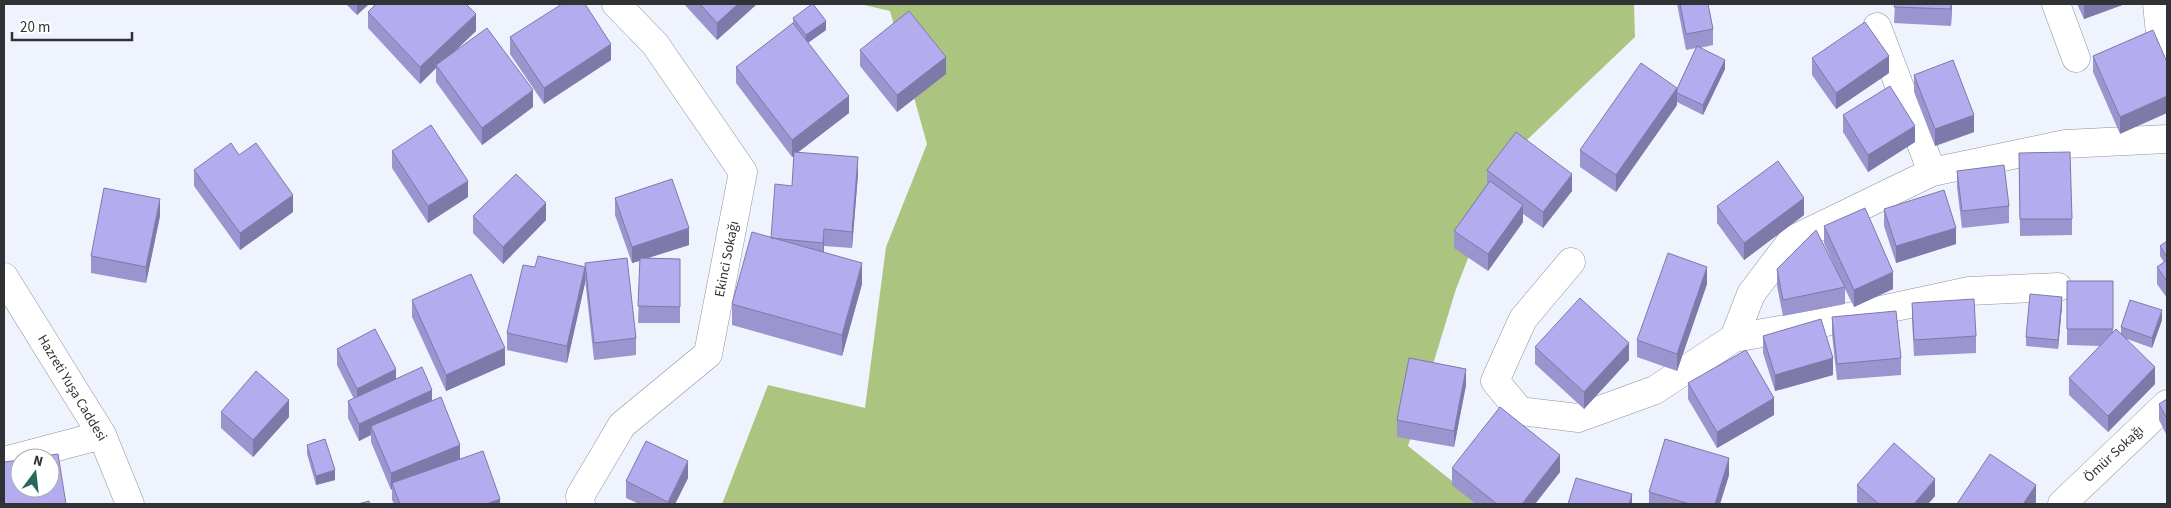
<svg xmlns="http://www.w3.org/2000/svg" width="2171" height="508" viewBox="0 0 2171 508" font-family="'Source Sans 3',sans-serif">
	<rect width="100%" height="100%" fill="#eff3fd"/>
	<!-- forest -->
	<path fill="#abc47f" d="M860,4H1634L1635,37L1507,159L1456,289L1408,446L1481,504H722L768,385L865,408L886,247L927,144L890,11Z"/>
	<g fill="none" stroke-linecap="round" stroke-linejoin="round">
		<defs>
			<path id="minor" d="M2056,4L2076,58
				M2157,4L2160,33L2167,50
				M1877,27L1932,172
				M1571,262L1523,319L1495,381L1520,411L1578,418L1655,390L1734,338L1751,294L1792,240L1932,172L2065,144L2167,139
				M4,277L102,435L130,504
				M1734,338L1821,323L1969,291L2058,287
				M4,461L102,435
				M581,504L580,496L622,425L708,354L743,172L655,44L616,4
				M2062,504L2167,404"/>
		</defs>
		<!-- minor casing -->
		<use href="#minor" stroke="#8f929b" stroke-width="29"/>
		<!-- minor -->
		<use href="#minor" stroke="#fff" stroke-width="28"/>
	</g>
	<!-- wall -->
	<path fill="#9a95ce" d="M346,4H369L357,15Z
		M684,4H757L717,40Z
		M1677,4H1708L1713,29V45L1700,48L1725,69L1703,115L1677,102V105L1616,192L1580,167V150L1677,89L1696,48L1686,50Z
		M1895,4H1952L1951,26L1894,23Z
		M2077,4H2125L2084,19Z
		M368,12L476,31L451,55L533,107L482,145L436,82V68L420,84L368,28Z
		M793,18L826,30L808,43L849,113L798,152L858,174L852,248L824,246V252L862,284L842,356L732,325V304L771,238L792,186L794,156L792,157L736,83V67L793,23Z
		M2153,30L2120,134L2093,72V56Z
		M510,37L611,60L544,104L510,54Z
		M860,50L946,74L897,112L860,66Z
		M1812,58L1889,73L1836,109L1812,75Z
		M1914,75L1974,132L1935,146L1914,92Z
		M1843,115L1915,142L1868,172L1843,132Z
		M392,151L468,197L428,223L392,168Z
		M2019,153L2072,219V235L2020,236Z
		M239,155L293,212L240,250L194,186V170Z
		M1487,170L1572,191L1543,228L1523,214V222L1488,271L1454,248V231L1487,184Z
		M1957,171L2009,206V223L1962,228L1957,187Z
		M615,198L689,245L648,258L680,259V323H638L640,261L632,263L615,215Z
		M1717,206L1804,215L1744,260L1717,223Z
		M1884,209L1956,244L1896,263L1884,226Z
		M160,216L146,283L91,273V256Z
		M473,216L546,220L503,264L473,233Z
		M1824,226L1893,289L1854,307L1845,289V304L1783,316L1777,286V269H1836L1824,243Z
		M2167,241V298L2157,284V267L2164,262L2160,256V246Z
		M585,263L636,338V355L594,360L585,279Z
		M2067,281H2113V333H2121V327L2162,320L2152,348L2127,339L2155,384L2108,432L2069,395V378L2100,346L2067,345Z
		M585,283L567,363L507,350V333Z
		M1707,284L1677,371L1637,357V340Z
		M412,300L505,365L446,391L412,317Z
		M1912,303L1976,336V353L1914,356L1912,320Z
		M2062,306L2058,349L2026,346V337Z
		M1832,317L1901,358V375L1837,380L1832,334Z
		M1763,336L1833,375L1775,391L1763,353Z
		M1535,347L1629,360L1584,409L1535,364Z
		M337,349L396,379L432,401L460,459L500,504H394L392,500V489L391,490L371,442V435L359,441L348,418V401L354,399L337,365Z
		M1688,383L1774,415L1717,448L1688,399Z
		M1466,385L1454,447L1397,437V420Z
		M2167,399V436L2159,420V404Z
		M221,412L289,417L253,457L221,428Z
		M307,445L335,480L316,485L307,454Z
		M1452,468L1560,472L1535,504H1476L1452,485Z
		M1729,475L1720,504H1649V492Z
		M688,478L675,504H639L626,498V481Z
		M1857,485L1935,496L1928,504H1860L1857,502Z"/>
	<!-- shaded-wall -->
	<path fill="#7d79a8" d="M357,4H369L357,15Z
		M738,4H757L717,40V23Z
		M1951,4H1952L1951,26Z
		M2084,4H2125L2084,19Z
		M476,14V31L438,67L436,65V68L420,84V67Z
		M826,21V30L806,44V35Z
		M611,44V60L544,104V88Z
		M1889,56V73L1836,109V93Z
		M946,57V74L897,112V95Z
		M1725,60V69L1703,115V105Z
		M1677,88V105L1616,192V175Z
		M533,90V107L482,145V128Z
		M849,96V113L792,157V140Z
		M2167,96V113L2120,134V117Z
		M1974,115V132L1935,146V129Z
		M1915,126V142L1868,172V155Z
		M858,157V174L852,248V232Z
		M1572,174V191L1543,228V212Z
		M468,181V197L428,223V206Z
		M293,195V212L240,250V233Z
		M1804,198V215L1744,260V243Z
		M160,199V216L146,283V267Z
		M546,203V220L503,264V247Z
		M1523,205V222L1488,271V254Z
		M689,228V245L632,263V247Z
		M1956,228V244L1896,263V246Z
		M824,229V246L823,260V243Z
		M862,263V284L842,356V335Z
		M585,267V283L567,363V346Z
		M1707,267V284L1677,371V354Z
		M1893,272V289L1854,307V290Z
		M2062,297V306L2058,349V340Z
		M2162,310V320L2152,348V338Z
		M1629,343V360L1584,409V392Z
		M505,348V365L446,391V375Z
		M1833,358V375L1775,391V375Z
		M2155,367V384L2108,432V416Z
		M396,369V386L357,405V389Z
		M1466,369V385L1454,447V431Z
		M432,390V407L371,426V435L359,441V424Z
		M1774,398V415L1717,448V432Z
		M289,400V417L253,457V440Z
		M460,445V462L392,483V489L391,490V473Z
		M1560,455V472L1535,504H1522Z
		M1729,458V475L1720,504H1715Z
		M688,461V478L675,504H668V502Z
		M335,470V480L316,485V476Z
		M1935,479V496L1928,504H1914Z
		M2036,485V502L2035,504H2023Z
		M1632,494V504H1629Z
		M500,499V504H486Z"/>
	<!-- building -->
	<path fill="#b3adf0" stroke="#7d79a8" d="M376,4H466L476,14L420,67L368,12Z
		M562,4H585L611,44L544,88L510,37Z
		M700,4H738L717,23Z
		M812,4H813L826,21L806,35L793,18Z
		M1680,4H1708L1713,29L1686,34Z
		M1895,4H1951V9L1894,7Z
		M909,11L946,57L897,95L860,50Z
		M1865,22L1889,56L1836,93L1812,58Z
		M793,23L849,96L792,140L736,67Z
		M487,28L533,90L482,128L436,65Z
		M2153,30L2167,62V96L2120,117L2093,56Z
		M1697,46L1725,60L1703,105L1677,93V89Z
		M1953,60L1974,115L1935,129L1914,75Z
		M1641,63L1677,88L1616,175L1580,150Z
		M1890,86L1915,126L1868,155L1843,115Z
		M431,125L468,181L428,206L392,151Z
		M1516,132L1572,174L1543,212L1487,170Z
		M231,143L239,155L256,143L293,195L240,233L194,170Z
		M794,152L858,157L852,232L824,229L823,243L771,238L775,184L792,186Z
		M2070,152L2072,219H2020L2019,153Z
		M1778,161L1804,198L1744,243L1717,206Z
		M2004,165L2009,206L1962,211L1957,171Z
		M516,174L546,203L503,247L473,216Z
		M672,179L689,228L632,247L615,198Z
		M1490,181L1523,205L1488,254L1454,231Z
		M104,188L160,199L146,267L91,256Z
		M1944,190L1956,228L1896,246L1884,209Z
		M1865,208L1893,272L1854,290L1824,226Z
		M1816,230L1845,287L1783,300L1777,269Z
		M752,232L862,263L842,335L732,304Z
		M2167,241V257L2160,246Z
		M1668,253L1707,267L1677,354L1637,340Z
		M538,256L585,267L567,346L507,333L523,265L535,267Z
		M627,258L636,338L594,343L585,263Z
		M640,258L680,259V307L638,306Z
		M2167,260V281L2157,267Z
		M471,274L505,348L446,375L412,300Z
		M2067,281H2113V329H2067Z
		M2030,294L2062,297L2058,340L2026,337Z
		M1580,298L1629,343L1584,392L1535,347Z
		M1974,299L1976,336L1914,340L1912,303Z
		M2130,300L2162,310L2152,338L2121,327Z
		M1896,311L1901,358L1837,364L1832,317Z
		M1821,319L1833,358L1775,375L1763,336Z
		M375,329L396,369L357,389L337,349Z
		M2116,329L2155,367L2108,416L2069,378Z
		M1746,350L1774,398L1717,432L1688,383Z
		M1409,358L1466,369L1454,431L1397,420Z
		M422,367L432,390L359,424L348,401Z
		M256,371L289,400L253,440L221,412Z
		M441,397L460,445L391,473L371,426Z
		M2167,399V419L2159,404Z
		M1500,407L1560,455L1522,504H1497L1452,468Z
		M325,439L335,470L316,476L307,445Z
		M1665,439L1729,458L1715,504H1690L1649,492Z
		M646,441L688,461L668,502L626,481Z
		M1894,443L1935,479L1914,504H1879L1857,485Z
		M483,451L500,499L486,504H400L392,483Z
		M58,454L66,504H4V462L20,460V488H50V458H30Z
		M1990,454L2036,485L2023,504H1957Z
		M1576,478L1632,494L1629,504H1568Z
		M369,501L370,504H358Z"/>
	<g text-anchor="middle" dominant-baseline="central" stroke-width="4" stroke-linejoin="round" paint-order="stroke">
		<!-- street labels -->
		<g font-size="14" fill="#303235" stroke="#fff">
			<text transform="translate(727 259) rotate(-79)">Ekinci Sokağı</text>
			<text transform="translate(72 388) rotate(59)">Hazreti Yuşa Caddesi</text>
			<text transform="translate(2114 454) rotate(-43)">Ömür Sokağı</text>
		</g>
	</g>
	<!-- border -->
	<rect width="2171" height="508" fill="none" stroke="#303235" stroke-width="10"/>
	<!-- north arrow -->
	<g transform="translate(35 473) rotate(15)"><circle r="24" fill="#ffffff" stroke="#acadae"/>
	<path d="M0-4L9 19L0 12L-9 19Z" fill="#256a5d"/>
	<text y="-8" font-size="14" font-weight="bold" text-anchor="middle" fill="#303235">N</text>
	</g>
	<!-- scale -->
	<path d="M12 32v8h120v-8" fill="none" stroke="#303235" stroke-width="2.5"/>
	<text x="20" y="32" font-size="15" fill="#303235" stroke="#ffffff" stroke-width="4" paint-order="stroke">20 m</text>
</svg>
